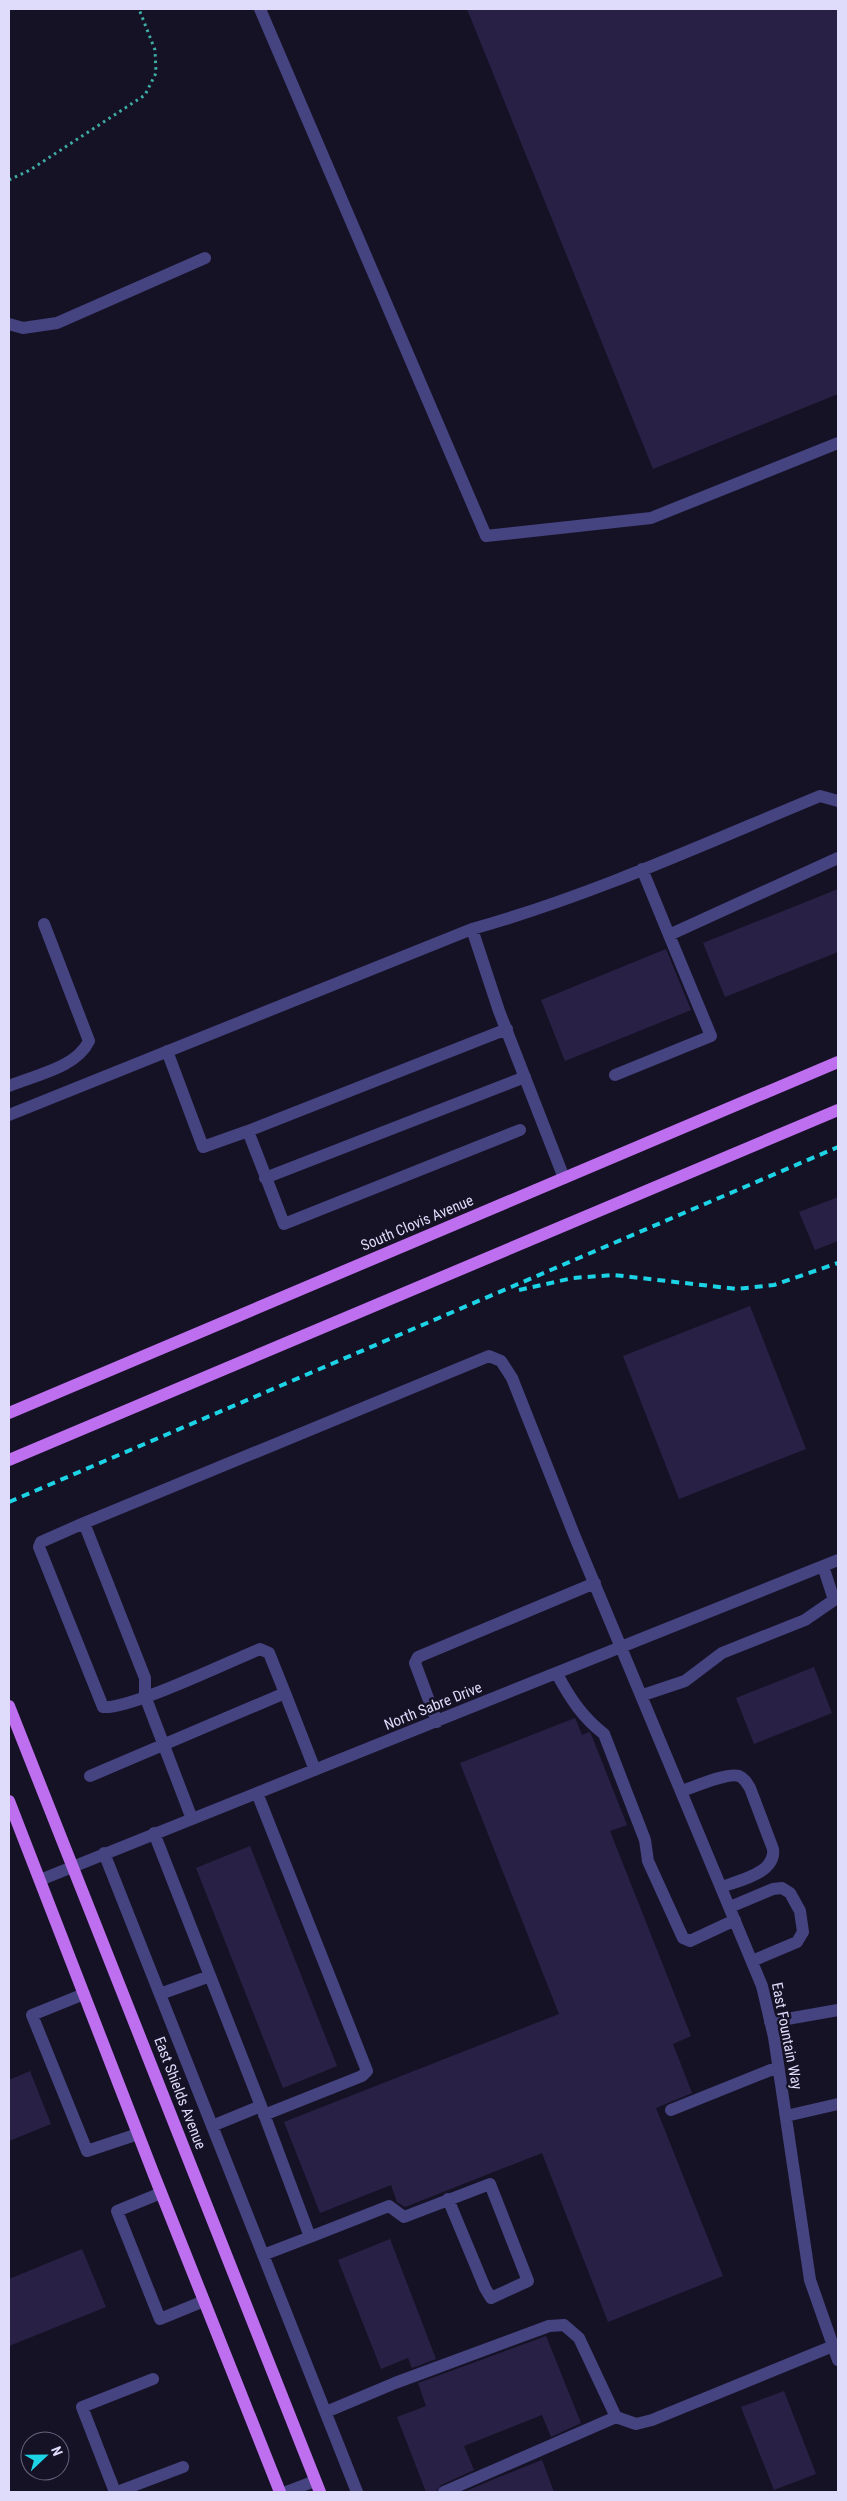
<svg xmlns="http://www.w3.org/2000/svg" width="847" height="2501" viewBox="0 0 847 2501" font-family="'Roboto Condensed',sans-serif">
	<rect width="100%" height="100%" fill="#161226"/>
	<!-- building -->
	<path fill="#282145" d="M467,9H838V394L653,469Z
		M838,889V952L725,997L703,943Z
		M666,949L691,1010L565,1061L541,1000Z
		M838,1197V1241L815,1250L799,1212Z
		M750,1306L806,1449L679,1499L623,1356Z
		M814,1667L832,1713L754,1744L736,1698Z
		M575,1718L582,1735L589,1732L591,1734L627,1825L610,1831L691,2036L673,2044L692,2093L656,2108L723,2276L608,2322L542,2153L405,2207L397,2202L391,2185L320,2213L284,2122L559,2014L460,1763Z
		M250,1846L337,2066L283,2088L196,1868Z
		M30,2071L51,2124L9,2141V2080Z
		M390,2239L436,2359L412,2368L408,2358L381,2369L338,2260Z
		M82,2249L106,2307L9,2346V2279Z
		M546,2336L581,2423L551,2437L542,2415L464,2446L474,2470L441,2485L436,2492H426L397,2417L426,2406L418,2383Z
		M784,2391L816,2474L774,2490L741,2407Z
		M542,2460L554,2492H464L499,2477Z"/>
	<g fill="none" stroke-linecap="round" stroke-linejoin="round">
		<!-- path -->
		<path stroke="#3eada5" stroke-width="3" stroke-dasharray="2.5 4" stroke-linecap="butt" d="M9,180L30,170L145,95L156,73L155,50L139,9"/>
		<!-- minor -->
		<path stroke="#454380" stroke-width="12" d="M260,9L486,536L651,518L838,443
			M9,324L23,328L57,323L205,258
			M642,869L669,935
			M472,929L499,1011L564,1178
			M167,1051L203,1147L248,1131L284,1224L520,1130
			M615,1075L711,1036L669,935L838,858
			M9,1086C35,1075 76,1068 89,1041L44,924
			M9,1115L472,929C591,896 706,843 820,796L838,801
			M248,1131L507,1029
			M265,1178L525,1077
			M84,1523L41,1542L39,1547L103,1707C129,1710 230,1661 260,1649L269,1653L285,1693L90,1776
			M557,1674C570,1698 582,1717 604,1734L645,1840L648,1861L683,1938L690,1941L735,1920
			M285,1693L315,1770
			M643,1695L685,1681L722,1653L805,1620L834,1600L823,1566
			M437,1722L415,1663L418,1657L595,1583
			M682,1791C694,1787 728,1772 739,1776C744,1778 747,1783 750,1788L773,1849C776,1873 740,1880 722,1887
			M257,1793L367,2071L362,2076L264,2115
			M192,1819L145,1696V1678L84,1523L489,1356L501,1361L512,1378L575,1537L762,1986L774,2037L810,2280L838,2360
			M154,1833L261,2106L212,2126
			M104,1853L357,2492
			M40,1880L838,1560
			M730,1907L773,1889L782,1888L790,1893L800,1911L803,1932L797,1942L752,1961
			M84,1994L32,2015L87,2151L138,2134
			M160,1994L210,1976
			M770,2022L838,2010
			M261,2106L310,2237L263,2255
			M671,2110L778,2067
			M786,2116L838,2104
			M161,2193L117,2211L160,2319L204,2301
			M310,2237L389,2206L404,2217L490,2184L528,2281L491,2298L485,2288L448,2199
			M326,2412L395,2383L549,2326L564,2325L579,2338L616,2417L636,2424L652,2420L833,2346
			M115,2492L82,2407L153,2379
			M117,2492L183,2467
			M286,2492L315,2481
			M444,2492L616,2417"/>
		<!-- major -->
		<path stroke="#be6fef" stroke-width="12" d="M9,1413L838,1062
			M9,1460L838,1110
			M9,1706L320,2492
			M9,1801L154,2175L280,2492"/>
		<!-- rail -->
		<path stroke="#1dd3e6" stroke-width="4" stroke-dasharray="8 6" stroke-linecap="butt" d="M519,1290L573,1278L614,1275L737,1289L774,1285L838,1263
			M9,1502L838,1147"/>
	</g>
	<g text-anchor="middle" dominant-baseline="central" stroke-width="5" stroke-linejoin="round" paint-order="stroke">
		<!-- street labels -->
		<g font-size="15" fill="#dfdbfb" stroke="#161226">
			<text transform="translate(417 1223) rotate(-23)">South Clovis Avenue</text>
			<text transform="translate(433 1706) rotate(-22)">North Sabre Drive</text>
			<text transform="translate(787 2036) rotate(79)">East Fountain Way</text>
			<text transform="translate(180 2093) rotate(69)">East Shields Avenue</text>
		</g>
	</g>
	<!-- border -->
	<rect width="847" height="2501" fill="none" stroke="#dfdbfb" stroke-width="20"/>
	<!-- north arrow -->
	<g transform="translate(45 2456) rotate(68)"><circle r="24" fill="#161226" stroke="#66627b"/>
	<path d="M0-4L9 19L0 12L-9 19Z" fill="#1dd3e6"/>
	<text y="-8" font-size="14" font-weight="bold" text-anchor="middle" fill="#dfdbfb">N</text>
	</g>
</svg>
